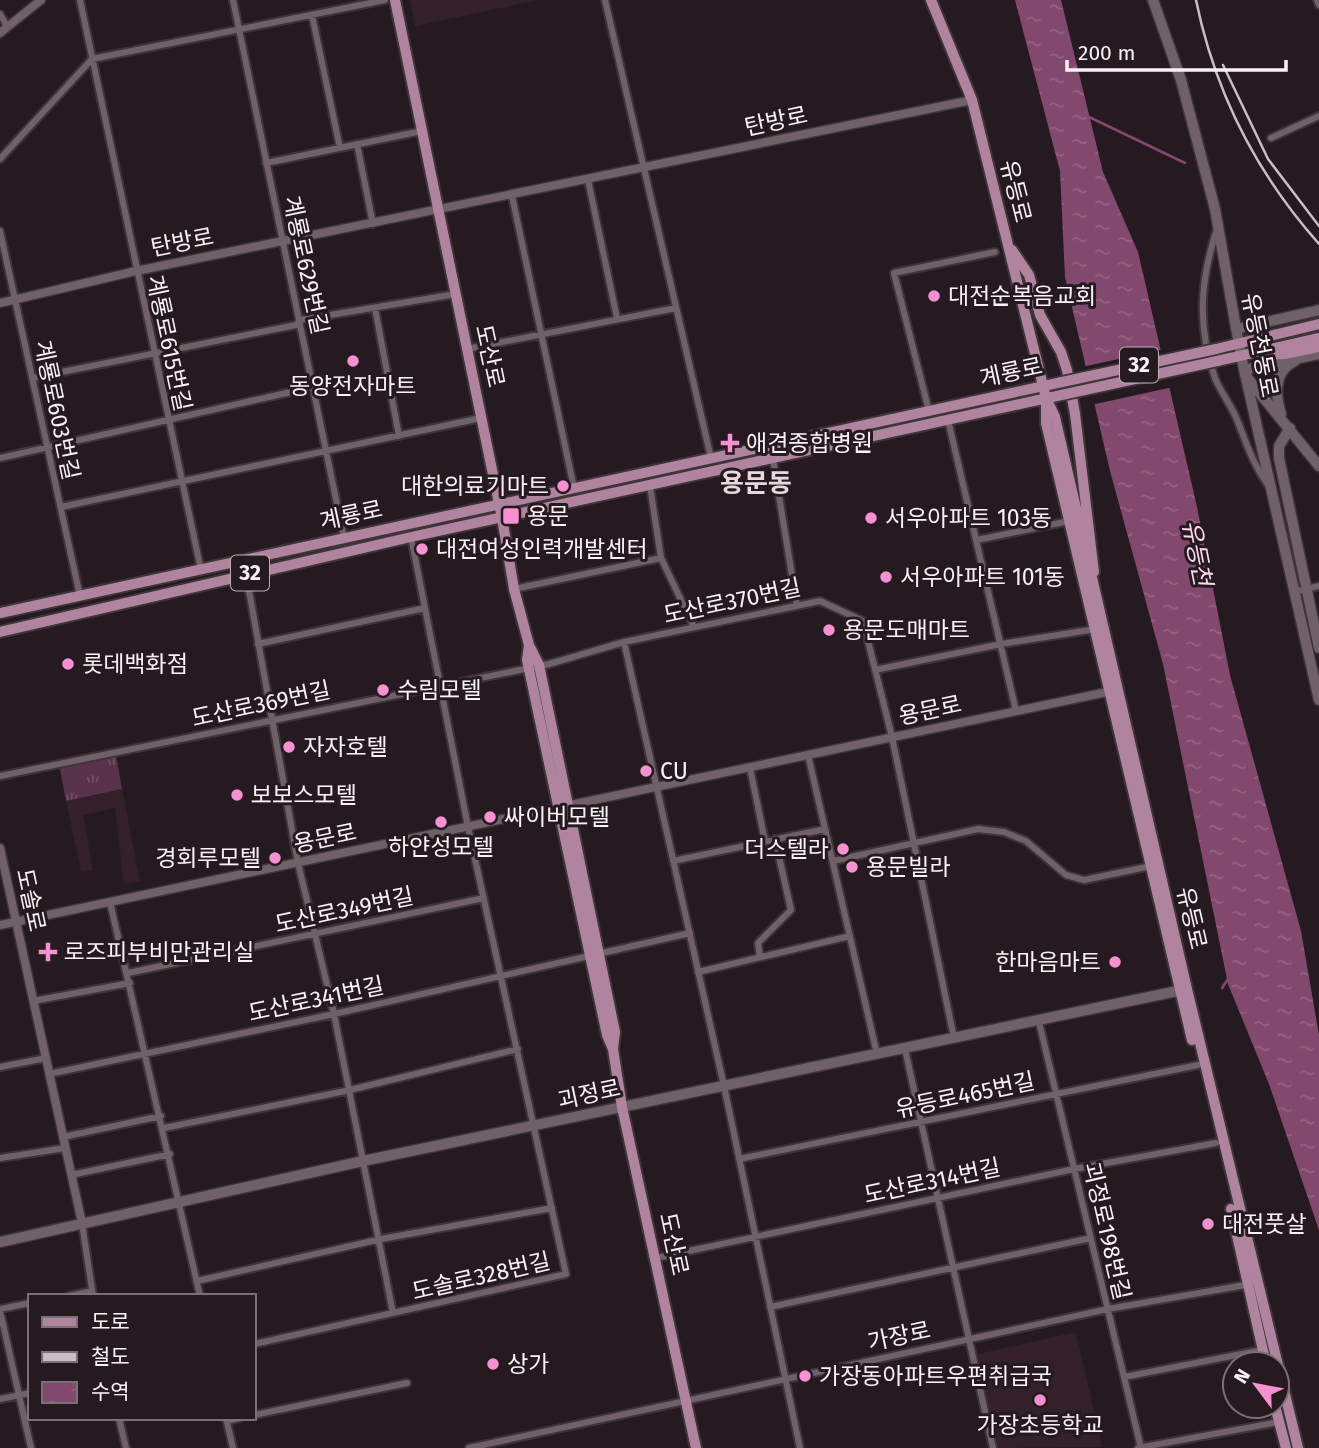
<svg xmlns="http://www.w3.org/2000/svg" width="1319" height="1448" viewBox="0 0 1319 1448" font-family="'Fira Sans','Noto Sans KR',sans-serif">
	<defs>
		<pattern id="grass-tufts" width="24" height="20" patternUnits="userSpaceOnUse" patternTransform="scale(1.75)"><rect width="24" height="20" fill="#59334b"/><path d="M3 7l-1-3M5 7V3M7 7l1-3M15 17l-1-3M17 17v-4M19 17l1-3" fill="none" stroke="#725166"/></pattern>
		<pattern id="water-ripples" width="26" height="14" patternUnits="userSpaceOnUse" patternTransform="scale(1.75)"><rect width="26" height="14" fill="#83486e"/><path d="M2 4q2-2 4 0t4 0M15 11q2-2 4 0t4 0" fill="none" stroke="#956383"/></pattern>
	</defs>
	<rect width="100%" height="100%" fill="#261a21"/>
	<!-- built -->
	<path fill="#33202b" d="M410,0H538L415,26Z
		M122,789L140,881L124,884L115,808L83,815L93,870L81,872L66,801Z
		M1076,1332L1102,1447L998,1448L978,1354Z"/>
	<!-- grass -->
	<path fill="url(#grass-tufts)" d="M108,753L116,756L122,789L66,801L60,769L66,762Z"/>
	<!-- water -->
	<path fill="url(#water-ripples)" d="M1015,0H1061L1103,172L1138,252L1197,507L1230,675L1301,931L1319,1035V1230L1269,1084L1228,984L1163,664L1110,471L1065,277L1060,171Z"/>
	<!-- pier -->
	<path fill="#261a21" d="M1164,349L1173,387L1091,405L1082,367Z"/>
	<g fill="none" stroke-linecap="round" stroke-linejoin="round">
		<!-- stream -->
		<path stroke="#83486e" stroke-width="2.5" d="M1087,116L1185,163
			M1222,988L1228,979"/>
		<defs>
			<path id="minor" d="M80,0L201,570
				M233,0L344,538
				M605,0L711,458
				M1317,0L1319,5
				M0,14L7,26
				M312,15L340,148
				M1271,138L1319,116
				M357,144L373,224
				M0,159L92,59L385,0
				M266,163L422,131
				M588,180L617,318
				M512,196L574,488
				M1217,229C1200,280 1197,327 1215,378C1221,393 1232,406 1238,422C1247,445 1253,464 1268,485
				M0,231L80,596
				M375,308L399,436
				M467,349L676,308
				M32,378L296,325L300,320L456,294
				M929,411L894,273L995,252
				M948,420L1016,711
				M0,458L313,387
				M773,459L797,606
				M650,486L661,558L694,627
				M61,507L481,418
				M977,540L1069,521
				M246,574L298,863L334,1014L393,1313
				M514,589L661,558
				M1294,592L1319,586
				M624,642L724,1086L800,1448
				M258,644L425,608
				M875,670L1001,644L1096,629
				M808,755L877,1054
				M750,768L765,841
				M0,776L549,664L624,642L820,601L863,621L892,737L954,1038
				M673,861L825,829
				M833,861L978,829L1004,832L1026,841L1066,875L1084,880L1151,866
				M110,902L200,1296
				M760,957L758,943L791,910L775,839
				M698,972L850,936
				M128,973L484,898
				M33,1001L130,983
				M1039,1022L1141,1448
				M905,1049L993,1448
				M0,1067L46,1058
				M49,1074L334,1014L690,933
				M164,1128L350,1090L518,1049
				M63,1137L161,1116
				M0,1158L65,1148
				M739,1159L1198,1065
				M71,1175L170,1154
				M82,1223L93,1296
				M656,1258L1074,1169L1216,1143
				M197,1281L381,1239L552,1208
				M69,1296L92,1291
				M770,1307L1091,1238
				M0,1309L30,1303
				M0,1311L31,1448
				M254,1344L566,1274L468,827L411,537
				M1124,1377L1262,1350
				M0,1399L30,1393
				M254,1415L407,1383
				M119,1418L126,1448
				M226,1418L233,1448
				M227,1421L240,1418
				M469,1448L1108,1309L1251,1284
				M1138,1448L1279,1422"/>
			<path id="tertiary" d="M0,33L41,0
				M0,303L136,271L972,100
				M0,848L82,1223
				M0,925L1112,691"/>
			<path id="secondary" d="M1153,0L1181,80L1215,209L1241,356L1319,700
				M1236,329L1319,310
				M1244,370L1319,354
				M1245,375L1319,466
				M1281,414C1275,394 1273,371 1295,361
				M1290,428L1279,446V458L1319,648
				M0,1242L363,1161L1187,989"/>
			<path id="primary" d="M395,0L502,518L514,589L529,645L539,665L615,1032L613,1049L622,1107L696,1448
				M931,0L972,100L1046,398L1055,417L1187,989L1298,1448
				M1012,250L1029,275L1040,315L1061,352L1067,370L1075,414L1094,572
				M1216,349L1319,324
				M1259,355L1285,354L1319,347
				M1217,361L1319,338
				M1046,404V423L1192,1040
				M0,613L1062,382
				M0,632L411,537L1066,394
				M529,645L527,660L607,1035L613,1049
				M1231,1209L1266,1364
				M1275,1406L1286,1448"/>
		</defs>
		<!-- minor casing -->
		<use href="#minor" stroke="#3e343a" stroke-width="10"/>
		<!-- tertiary casing -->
		<use href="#tertiary" stroke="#3e343a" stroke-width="11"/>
		<!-- secondary casing -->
		<use href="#secondary" stroke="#3e343a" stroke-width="13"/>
		<!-- primary casing -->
		<use href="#primary" stroke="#3e343a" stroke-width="14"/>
		<!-- minor -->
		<use href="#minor" stroke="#706069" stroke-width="6"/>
		<!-- tertiary -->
		<use href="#tertiary" stroke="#706069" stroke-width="8"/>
		<!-- secondary -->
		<use href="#secondary" stroke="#706069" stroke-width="10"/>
		<!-- primary -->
		<use href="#primary" stroke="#b0849f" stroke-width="10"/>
		<!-- rail -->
		<path stroke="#c8bec4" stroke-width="2.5" d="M1196,0C1215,93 1257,174 1319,244
			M1223,65L1268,159L1319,226"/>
		<defs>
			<path id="primary-bridge" d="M1062,382L1216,349
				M1066,394L1217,361"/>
		</defs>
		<!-- primary-bridge casing -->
		<use href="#primary-bridge" stroke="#3e343a" stroke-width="14" stroke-linecap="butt"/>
		<!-- primary-bridge -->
		<use href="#primary-bridge" stroke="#b0849f" stroke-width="10"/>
	</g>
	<!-- markers -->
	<g fill="#f590d1" stroke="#261a21" stroke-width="2.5">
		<circle cx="934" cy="296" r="7"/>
		<circle cx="353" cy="361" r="7"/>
		<path d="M726.5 432.5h7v7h7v7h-7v7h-7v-7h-7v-7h7z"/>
		<circle cx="563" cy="486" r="7"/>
		<rect x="502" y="507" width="18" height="18" rx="3.5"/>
		<circle cx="871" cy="518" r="7"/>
		<circle cx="422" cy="549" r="7"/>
		<circle cx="886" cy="577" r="7"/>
		<circle cx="829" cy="630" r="7"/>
		<circle cx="68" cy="664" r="7"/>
		<circle cx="383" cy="690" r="7"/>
		<circle cx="289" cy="747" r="7"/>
		<circle cx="646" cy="771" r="7"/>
		<circle cx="237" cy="795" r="7"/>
		<circle cx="490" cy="817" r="7"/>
		<circle cx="441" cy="822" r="7"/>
		<circle cx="843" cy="849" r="7"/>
		<circle cx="275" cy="858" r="7"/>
		<circle cx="852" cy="867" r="7"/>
		<path d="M44.5 941.5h7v7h7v7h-7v7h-7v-7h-7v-7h7z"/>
		<circle cx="1115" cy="962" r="7"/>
		<circle cx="1208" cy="1224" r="7"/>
		<circle cx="493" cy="1364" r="7"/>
		<circle cx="805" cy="1376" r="7"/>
		<circle cx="1040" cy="1400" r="7"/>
	</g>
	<g text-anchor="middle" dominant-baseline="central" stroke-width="6" stroke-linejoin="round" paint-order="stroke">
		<!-- shield labels -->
		<g fill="#261a21" stroke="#bab0b6" stroke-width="2">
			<rect x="1120" y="347.5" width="38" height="35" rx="5"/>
			<rect x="231" y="555.5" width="38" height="35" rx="5"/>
		</g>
		<g font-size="21" font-weight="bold" fill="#faf1f6">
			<text x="1139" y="365">32</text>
			<text x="250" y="573">32</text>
		</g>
		<!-- street labels -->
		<g font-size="23" fill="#faf1f6" stroke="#261a21">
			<text transform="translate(776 121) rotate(-12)">탄방로</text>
			<text transform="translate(1016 191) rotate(76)">유등로</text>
			<text transform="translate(182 242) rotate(-11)">탄방로</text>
			<text transform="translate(306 265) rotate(78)">계룡로629번길</text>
			<text transform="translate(169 343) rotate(78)">계룡로615번길</text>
			<text transform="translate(1260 345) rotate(79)">유등천동로</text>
			<text transform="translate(490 356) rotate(78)">도산로</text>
			<text transform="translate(1011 372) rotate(-12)">계룡로</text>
			<text transform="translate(57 410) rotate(78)">계룡로603번길</text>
			<text transform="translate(351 515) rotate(-12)">계룡로</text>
			<text transform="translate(732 601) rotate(-12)">도산로370번길</text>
			<text transform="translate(261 704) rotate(-12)">도산로369번길</text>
			<text transform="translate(930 710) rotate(-12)">용문로</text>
			<text transform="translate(325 838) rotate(-12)">용문로</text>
			<text transform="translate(31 900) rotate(78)">도솔로</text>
			<text transform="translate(344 910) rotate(-12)">도산로349번길</text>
			<text transform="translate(1192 918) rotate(77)">유등로</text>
			<text transform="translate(316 999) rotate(-12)">도산로341번길</text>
			<text transform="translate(589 1094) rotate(-12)">괴정로</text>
			<text transform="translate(965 1095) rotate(-12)">유등로465번길</text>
			<text transform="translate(932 1181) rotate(-12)">도산로314번길</text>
			<text transform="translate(1107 1231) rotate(77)">괴정로198번길</text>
			<text transform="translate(674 1244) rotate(78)">도산로</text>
			<text transform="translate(481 1276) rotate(-13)">도솔로328번길</text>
			<text transform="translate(899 1336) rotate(-12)">가장로</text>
		</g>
		<!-- poi labels -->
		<g font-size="23" fill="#faf1f6" stroke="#261a21" text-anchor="start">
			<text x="948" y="296">대전순복음교회</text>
			<text x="353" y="386" text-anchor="middle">동양전자마트</text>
			<text x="746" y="443">애견종합병원</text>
			<text x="549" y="486" text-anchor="end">대한의료기마트</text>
			<text x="527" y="516">용문</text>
			<text x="885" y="518">서우아파트 103동</text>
			<text x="436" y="549">대전여성인력개발센터</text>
			<text x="900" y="577">서우아파트 101동</text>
			<text x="843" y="630">용문도매마트</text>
			<text x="82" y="664">롯데백화점</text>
			<text x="397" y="690">수림모텔</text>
			<text x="303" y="747">자자호텔</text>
			<text x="660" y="771">CU</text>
			<text x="251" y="795">보보스모텔</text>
			<text x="504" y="817">싸이버모텔</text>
			<text x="441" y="847" text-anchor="middle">하얀성모텔</text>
			<text x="829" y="849" text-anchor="end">더스텔라</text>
			<text x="261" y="858" text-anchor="end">경회루모텔</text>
			<text x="866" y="867">용문빌라</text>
			<text x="64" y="952">로즈피부비만관리실</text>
			<text x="1101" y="962" text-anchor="end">한마음마트</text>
			<text x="1222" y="1224">대전풋살</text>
			<text x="507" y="1364">상가</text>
			<text x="819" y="1376">가장동아파트우편취급국</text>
			<text x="1040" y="1425" text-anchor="middle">가장초등학교</text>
		</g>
		<!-- water labels -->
		<g font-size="24" font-style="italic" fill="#fdd8ed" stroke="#261a21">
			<text transform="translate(1197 553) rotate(79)">유등천</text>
		</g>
		<!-- quarter labels -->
		<g font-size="26" font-weight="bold" fill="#e8d6e0" stroke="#261a21">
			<text x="756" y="483">용문동</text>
		</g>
	</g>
	<!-- legend -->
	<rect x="28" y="1294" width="228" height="126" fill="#261a21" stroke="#7b7076" stroke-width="2"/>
	<rect x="42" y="1317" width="35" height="10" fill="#b0849f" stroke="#7b7076" stroke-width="2"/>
	<text x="91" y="1329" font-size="21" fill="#faf1f6">도로</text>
	<rect x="42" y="1352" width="35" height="10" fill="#c8bec4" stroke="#7b7076" stroke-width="2"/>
	<text x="91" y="1364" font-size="21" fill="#faf1f6">철도</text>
	<rect x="42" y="1382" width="35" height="21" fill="url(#water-ripples)" stroke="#7b7076" stroke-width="2"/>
	<text x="91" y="1399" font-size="21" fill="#faf1f6">수역</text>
	<!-- north arrow -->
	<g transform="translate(1256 1385) rotate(302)"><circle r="33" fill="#261a21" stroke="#7b7076" stroke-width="2"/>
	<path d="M0-5L12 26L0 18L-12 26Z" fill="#f590d1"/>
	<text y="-10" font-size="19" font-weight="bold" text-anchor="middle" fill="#faf1f6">N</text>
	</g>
	<!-- scale -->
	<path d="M1067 60v10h219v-10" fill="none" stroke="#faf1f6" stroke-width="3.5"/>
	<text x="1078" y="60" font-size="21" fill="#faf1f6" stroke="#261a21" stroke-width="5" paint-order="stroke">200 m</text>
</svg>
